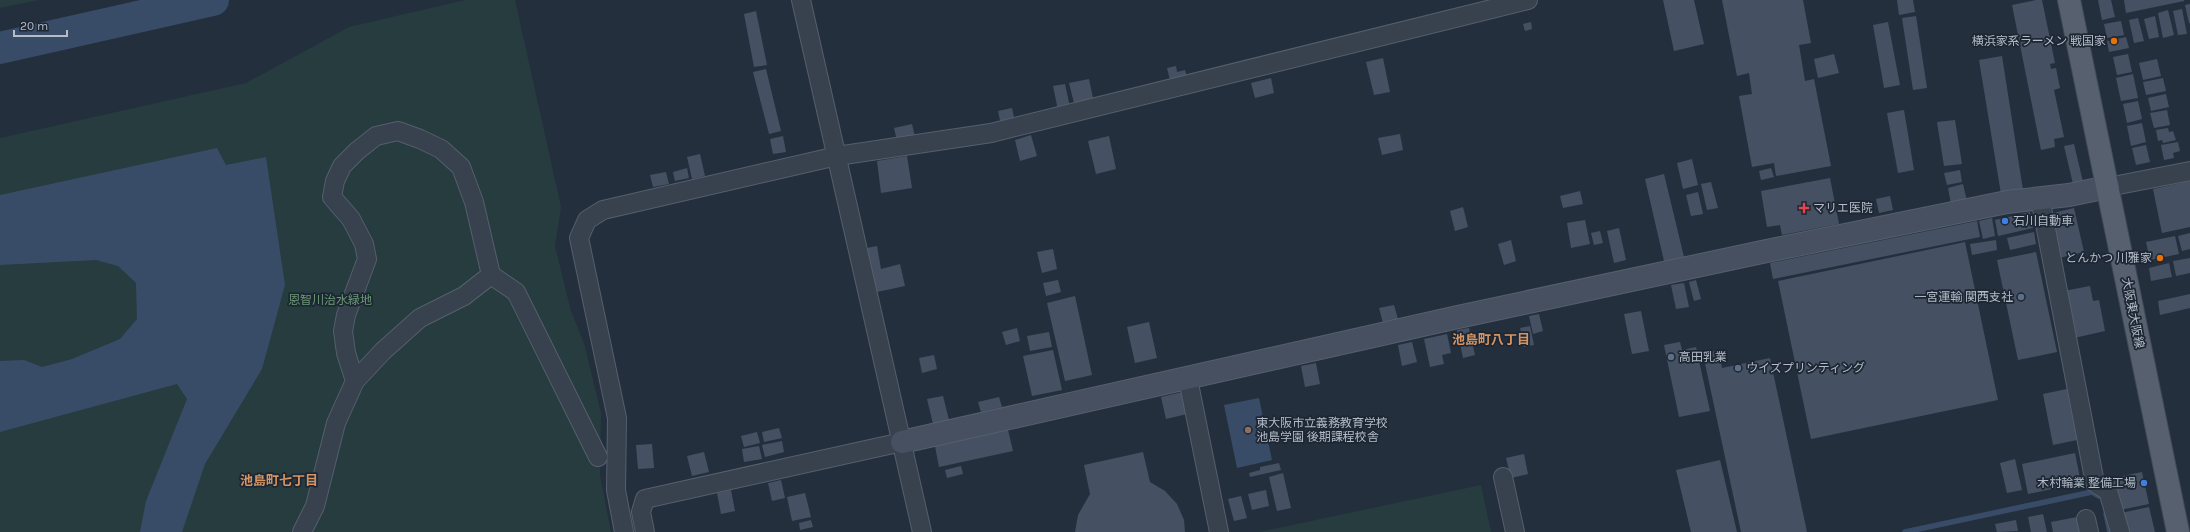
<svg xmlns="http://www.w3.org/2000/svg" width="2190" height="532" viewBox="0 0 2190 532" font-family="Karla,'Noto Sans JP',sans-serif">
	<rect width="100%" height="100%" fill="#242f3e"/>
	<!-- green -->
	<path fill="#263c3f" d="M0,0H39L0,8Z
		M465,0H515L561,207L555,246L571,311L584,343L601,413L600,476L611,532H0V138L246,83L349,27Z
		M1481,485L1491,532H1259Z"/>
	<!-- water -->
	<path fill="#394c67" d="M217,148L226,165L266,157L285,285L262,369L205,464L182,532H140L146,501L187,399L177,384L0,432V361L24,360L42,367L72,359L120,339L137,319L136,283L118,266L96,260L0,265V195Z
		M1259,398L1272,460L1237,468L1224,405Z"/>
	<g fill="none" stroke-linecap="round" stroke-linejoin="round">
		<!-- stream -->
		<path stroke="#394c67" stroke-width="5.5" d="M2106,514L2110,532
			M1905,532L2092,492L2099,496"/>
		<!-- river -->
		<path stroke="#394c67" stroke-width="32" d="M0,48L213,0"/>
	</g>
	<!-- building -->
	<path fill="#455162" d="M1663,0H1694L1704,44L1674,51Z
		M1722,0H1803L1811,43L1799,45L1805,81L1814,79L1831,166L1776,176L1774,163L1752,167L1739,96L1752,94L1749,73L1737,76Z
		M1897,0H1913L1915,12L1899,15Z
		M2036,0H2042L2055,63L2050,64L2051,69L2056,68L2060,88L2054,90L2064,137L2054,139L2055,147L2041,150L2012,5Z
		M2098,0H2111L2115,17L2102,20Z
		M2124,0H2184V1L2126,13Z
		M2190,4V23H2189L2185,5Z
		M2182,9L2187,34L2178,35L2173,11Z
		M2168,10L2174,35L2163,38L2158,13Z
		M756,11L767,65L754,67L744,14Z
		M1916,16L1927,88L1913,90L1902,18Z
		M2155,16L2159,37L2149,39L2144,19Z
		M2138,18L2144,41L2134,43L2129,20Z
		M2121,21L2124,35L2107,38L2104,24Z
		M1531,22L1532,29L1525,31L1523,24Z
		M1888,22L1900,85L1884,88L1873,25Z
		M2126,37L2129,48L2109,52L2107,41Z
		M1834,54L1839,73L1818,78L1814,59Z
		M2128,54L2132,72L2117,75L2113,57Z
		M2002,56L2023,190L2001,194L1979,60Z
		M1383,58L1390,92L1374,95L1366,62Z
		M2157,59L2161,76L2143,80L2139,63Z
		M1176,66L1177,72L1185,70L1188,80L1171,84L1167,68Z
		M766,69L781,131L769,134L753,72Z
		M2133,74L2138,98L2121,101L2116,78Z
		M1271,78L1274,93L1255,98L1251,83Z
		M2163,78L2166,91L2146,95L2143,82Z
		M1089,79L1094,103L1075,107L1069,83Z
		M1065,84L1070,107L1058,110L1053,86Z
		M2166,94L2169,107L2151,111L2148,98Z
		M2138,101L2142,119L2127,123L2123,104Z
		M1012,108L1015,122L1001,125L998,111Z
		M1904,110L1914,170L1898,173L1887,113Z
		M2167,110L2170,125L2154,128L2150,113Z
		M1955,120L1962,164L1944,166L1937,122Z
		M2142,123L2146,142L2131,146L2127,126Z
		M912,124L915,137L897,141L894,128Z
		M2168,128L2169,132L2173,131L2176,140L2163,143L2162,140L2158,141L2156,130Z
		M1400,134L1403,150L1382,155L1378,138Z
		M1031,135L1037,156L1020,161L1015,140Z
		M783,136L786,152L773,154L770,139Z
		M1109,136L1116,169L1096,174L1088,141Z
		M2178,142L2180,151L2173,153L2174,158L2164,160L2161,145Z
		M2074,144L2083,182L2073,184L2064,146Z
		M2146,145L2150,162L2136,165L2132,148Z
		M700,154L705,176L692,179L687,157Z
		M907,156L912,188L881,193L877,161Z
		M1692,159L1698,185L1683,189L1677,163Z
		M687,168L689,178L675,181L673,172Z
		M1771,168L1774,177L1761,180L1759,171Z
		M1960,170L1962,182L1947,185L1944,173Z
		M666,172L669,184L653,187L650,175Z
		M1664,174L1684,257L1664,261L1645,179Z
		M1830,178L1839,224L1782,235L1780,225L1767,227L1761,191Z
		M2190,181V227L2162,233L2153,189Z
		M1711,182L1718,208L1707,210L1701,184Z
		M1963,184L1967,201L1951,204L1948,188Z
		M1580,191L1583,204L1563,208L1560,196Z
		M1698,192L1703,214L1691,216L1686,195Z
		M1890,196L1893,210L1879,213L1876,199Z
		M1463,207L1468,227L1455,231L1450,211Z
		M2074,208L2084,252L2059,258L2049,214Z
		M2030,212L2033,228L1998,236L1995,220Z
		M1992,218L1995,236L1983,239L1979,221Z
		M1585,220L1590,244L1571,248L1567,223Z
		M1977,221L1980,237L1773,279L1770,263Z
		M1619,228L1626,260L1614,263L1607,231Z
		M1600,231L1603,243L1594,245L1591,233Z
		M2034,232L2036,244L2010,250L2007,238Z
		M2190,233V249L2182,251L2178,236Z
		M2175,236L2179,254L2150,260L2146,242Z
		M1511,240L1516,261L1504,265L1498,244Z
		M1996,240L1997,250L1972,255L1970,244Z
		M1965,242L1998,400L1811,439L1778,281Z
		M877,246L881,269L900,264L905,286L877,292L867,248Z
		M1053,249L1057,269L1042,273L1037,252Z
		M2036,252L2057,352L2018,360L1997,260Z
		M2190,258V273L2176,276L2173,261Z
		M2169,263L2172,277L2151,281L2149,268Z
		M1058,280L1061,292L1046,296L1043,283Z
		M1696,280L1701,299L1694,301L1689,282Z
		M1684,283L1689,307L1676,309L1671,285Z
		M2090,286L2093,301L2099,300L2105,331L2074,338L2064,291Z
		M2190,294V308L2160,315L2158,301Z
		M1075,296L1092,375L1065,381L1047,303Z
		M1394,305L1398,319L1383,323L1379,308Z
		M1641,311L1649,351L1632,354L1624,314Z
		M1539,314L1543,331L1533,334L1529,316Z
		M1149,322L1157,358L1135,363L1127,327Z
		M1530,326L1534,345L1524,347L1520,328Z
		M1017,328L1020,341L1006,345L1002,332Z
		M1469,328L1475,355L1463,358L1457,330Z
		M1049,332L1052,347L1030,351L1027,336Z
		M1447,334L1451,353L1442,355L1444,364L1430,367L1424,339Z
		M1412,342L1417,362L1402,366L1398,345Z
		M1680,342L1682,350L1696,347L1710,411L1679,417L1664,345Z
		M1053,350L1062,390L1032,396L1023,356Z
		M1719,350L1722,368L1770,358L1807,532H1741L1703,354Z
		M934,355L937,369L922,373L919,358Z
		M1316,363L1320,384L1305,387L1301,366Z
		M2067,389L2077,440L2053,445L2043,394Z
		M1182,392L1187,414L1166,419L1161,397Z
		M943,396L949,420L933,424L927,399Z
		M999,397L1002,407L981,412L978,402Z
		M779,428L782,438L764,442L762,432Z
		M1008,430L1013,451L939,467L935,446Z
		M757,432L760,443L744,447L741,436Z
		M782,441L784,452L765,457L762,445Z
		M652,444L654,468L638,469L636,445Z
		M759,446L762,459L744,462L742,449Z
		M704,452L709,472L692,476L687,456Z
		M1143,452L1150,482L1165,491L1177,504L1184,520L1185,532H1075L1078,515L1090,494L1084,465Z
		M2075,453L2081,483L2028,494L2022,464Z
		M1524,454L1528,474L1511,478L1506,458Z
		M2015,459L2022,490L2007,493L2000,463Z
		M1720,460L1737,532H1691L1676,470Z
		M1279,463L1281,470L1250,477L1249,473L1260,470V467Z
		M961,466L963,474L947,478L945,470Z
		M2142,472L2149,504L2120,510L2113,478Z
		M1283,473L1291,508L1277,511L1269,477Z
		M781,480L785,498L772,501L768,483Z
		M731,490L735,511L721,514L717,493Z
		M1266,490L1269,506L1252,510L1248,494Z
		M805,493L811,517L792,521L787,497Z
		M1241,496L1247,518L1234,521L1228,499Z
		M2149,507L2155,532H2125L2121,513Z
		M2043,514L2047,532H2031L2028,517Z
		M2077,517L2080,532H2053L2051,522Z
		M811,520L813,527L800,530L799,523Z
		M2016,520L2018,531L1997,532L1995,524Z"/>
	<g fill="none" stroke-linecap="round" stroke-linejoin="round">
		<defs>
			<path id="street" d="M801,0L922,532
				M2108,187L2190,171
				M2040,198L2095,483L2108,491L2120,532
				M1188,379L1219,532
				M355,381L346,353L343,331L346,315L367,259L364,244L351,219L332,197L335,181L342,166L357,151L376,136L398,131L420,139L441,149L461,167L474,202L491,275L516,292L598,457
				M1503,477L1515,532
				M2086,519L2089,532
				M302,532L315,506L336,423L355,381L383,351L420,318L464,296L491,275
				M624,532L616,490L617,418L579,238L587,220L603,210L837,156L991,133L1528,0
				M645,532L641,512L645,499L902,442"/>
			<path id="secondary" d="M902,442L1458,317L1762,252L2007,202L2069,195L2108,187"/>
			<path id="primary" d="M2069,0L2178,532"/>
		</defs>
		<!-- street casing -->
		<use href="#street" stroke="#565f6c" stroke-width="20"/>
		<!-- secondary casing -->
		<use href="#secondary" stroke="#565f6c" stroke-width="24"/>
		<!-- primary casing -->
		<use href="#primary" stroke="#414a57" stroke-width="24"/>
		<!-- street -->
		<use href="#street" stroke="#38414e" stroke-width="18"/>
		<!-- secondary -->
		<use href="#secondary" stroke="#465061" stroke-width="22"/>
		<!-- primary -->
		<use href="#primary" stroke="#56606e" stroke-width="22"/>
	</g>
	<!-- markers -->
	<g fill="#e8710a" stroke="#1d2633" stroke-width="1.5">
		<circle cx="2114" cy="41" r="4"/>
		<circle cx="2160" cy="258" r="4"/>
	</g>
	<path fill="#e0444e" stroke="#1d2633" stroke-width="1.5" d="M1802 202h4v4h4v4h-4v4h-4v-4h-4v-4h4z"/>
	<g fill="#3f7fe0" stroke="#1d2633" stroke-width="1.5">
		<circle cx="2005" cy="221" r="4"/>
		<circle cx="2144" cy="483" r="4"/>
	</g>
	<g fill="#5c6f8a" stroke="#1d2633" stroke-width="1.5">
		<circle cx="2021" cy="297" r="4"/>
		<circle cx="1671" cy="357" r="4"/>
		<circle cx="1738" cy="368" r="4"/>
	</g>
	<circle fill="#8d6e63" stroke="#1d2633" stroke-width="1.5" cx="1248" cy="430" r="4"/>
	<g text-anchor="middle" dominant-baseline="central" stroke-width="3.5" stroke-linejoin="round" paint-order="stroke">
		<!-- poi labels -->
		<g font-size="12" fill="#b4bcc9" stroke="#1d2633" text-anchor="start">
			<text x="2106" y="41" text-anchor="end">横浜家系ラーメン 戦国家</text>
			<text x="1813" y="208">マリエ医院</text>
			<text x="2013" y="221">石川自動車</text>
			<text x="2152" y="258" text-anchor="end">とんかつ 川雅家</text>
			<text x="2013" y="297" text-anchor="end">一宮運輸 関西支社</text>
			<text x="1679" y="357">高田乳業</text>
			<text x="1746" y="368">ウイズプリンティング</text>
			<text x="1256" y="423">東大阪市立義務教育学校<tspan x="1256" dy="14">池島学園 後期課程校舎</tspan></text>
			<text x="2136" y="483" text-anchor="end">木村輪業 整備工場</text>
		</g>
		<!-- park labels -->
		<g font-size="12" fill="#6b9a76" stroke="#1d2633">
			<text x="330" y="300">恩智川治水緑地</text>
		</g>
		<!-- street labels -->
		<g font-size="12" fill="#b4bcc9" stroke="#1d2633">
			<text transform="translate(2133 313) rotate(79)">大阪東大阪線</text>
		</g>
		<!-- neighbourhood labels -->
		<g font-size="13" font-weight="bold" fill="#d59563" stroke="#1d2633">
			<text x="1491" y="339">池島町八丁目</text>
			<text x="279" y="480">池島町七丁目</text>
		</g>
	</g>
	<!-- scale -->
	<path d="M14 30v6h53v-6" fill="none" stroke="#b4bcc9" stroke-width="2"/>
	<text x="20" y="30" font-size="12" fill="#b4bcc9" stroke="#1d2633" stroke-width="3" paint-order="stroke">20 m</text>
</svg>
